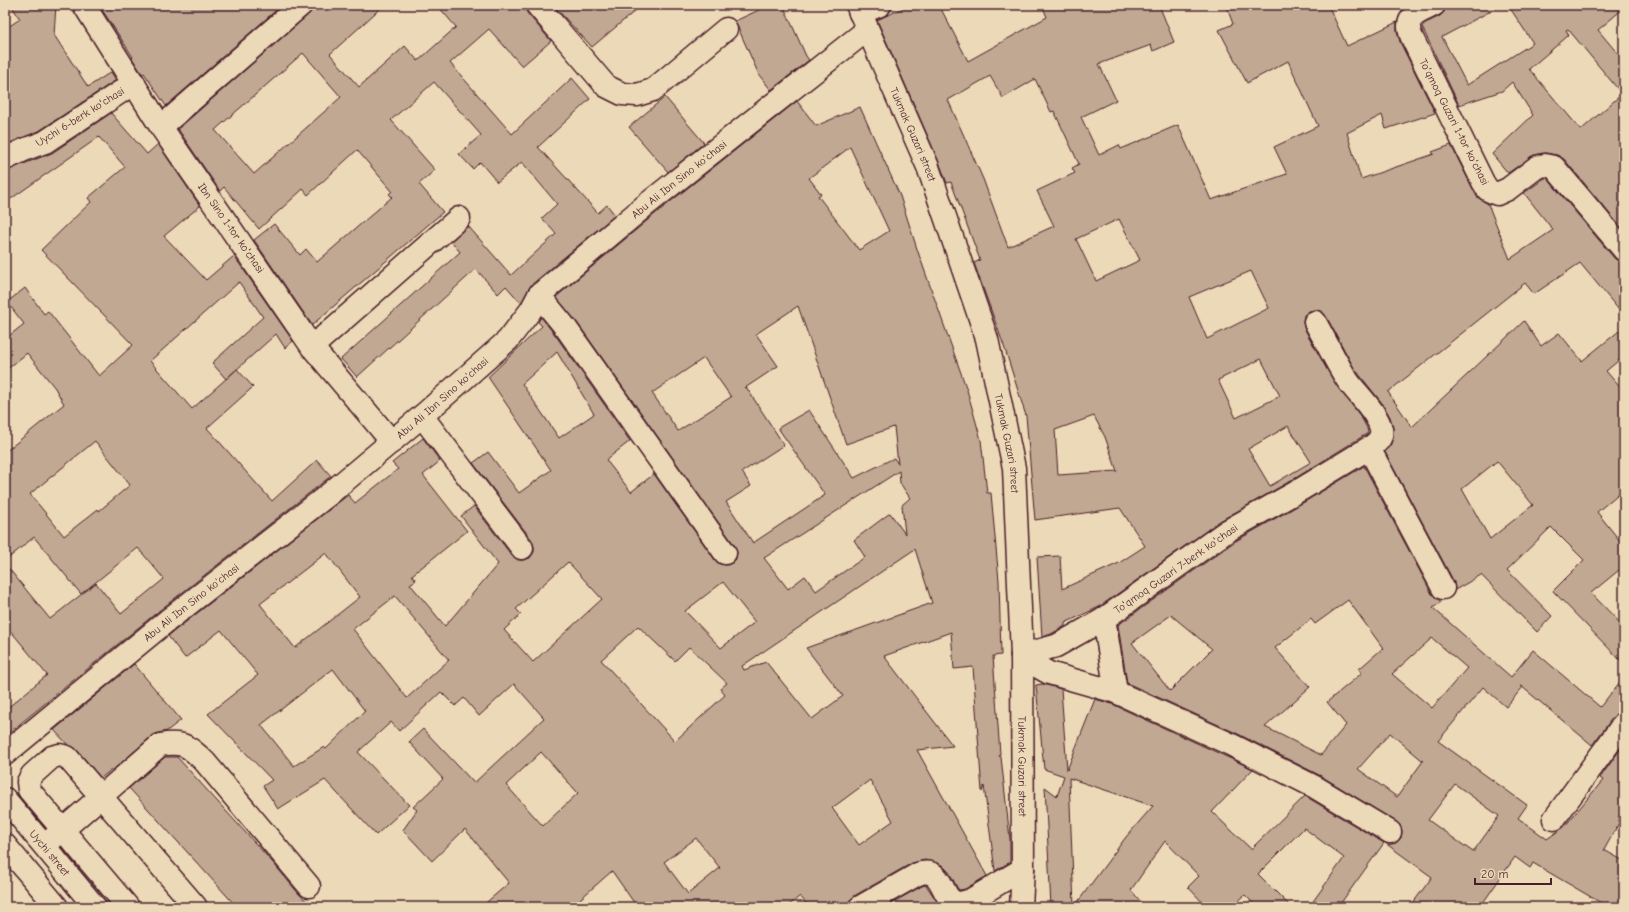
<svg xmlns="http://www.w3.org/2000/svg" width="1629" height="912" viewBox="0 0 1629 912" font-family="'Comic Neue',sans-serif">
	<rect width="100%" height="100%" fill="#ecd9b7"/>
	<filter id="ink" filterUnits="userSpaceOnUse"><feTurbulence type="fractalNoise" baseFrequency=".025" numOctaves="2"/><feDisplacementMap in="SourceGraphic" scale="8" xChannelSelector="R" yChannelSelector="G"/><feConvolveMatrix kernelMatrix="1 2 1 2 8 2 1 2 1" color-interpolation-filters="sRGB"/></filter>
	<g filter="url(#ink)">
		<!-- building -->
		<path fill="#c1a892" stroke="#4a1f2b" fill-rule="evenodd" d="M11,5H56L54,35L88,87L111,72L116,80L39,131L5,145V29L20,19Z
			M99,5H282L166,106L144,73L142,74L132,58L133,57Z
			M313,5H384L330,54L359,87L405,46L418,61L456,27L437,5H525L527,13L551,41L522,66L489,29L450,63L512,134L572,78L590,99L538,147L598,213L607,205L615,215L531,285L521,303L506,286L498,294L476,269L357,377L341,359L460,252L451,241L468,226L511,275L556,234L542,218L557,204L522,162L497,182L480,162L473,169L459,154L481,135L434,82L391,120L435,170L419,184L443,212L312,325L254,240L274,224L300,255L306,249L317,262L392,197L389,194L392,191L357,150L308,195L303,189L259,229L224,187L220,191L178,129L309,14L313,9ZM303,53L341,97L254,174L215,130Z
			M553,5H642L592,47Z
			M770,5H783L806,56L809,60L771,90L759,75L735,21Z
			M910,5H939L968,61L1047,17L1042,5H1159L1174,42L1153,51L1151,45L1099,64L1116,100L1081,117L1099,155L1119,145L1121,149L1178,125L1211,200L1287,174L1274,147L1318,126L1288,61L1247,83L1219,30L1233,24L1226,5H1328L1347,46L1397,22V31L1400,42L1435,113L1386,129L1382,115L1347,133L1361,179L1434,154L1432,152L1451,145L1477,197L1488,204L1510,259L1553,230L1524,193L1545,178H1547L1614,258L1619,262H1624V316L1580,263L1534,294L1525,283L1388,392L1412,427L1524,321L1541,346L1559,333L1582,361L1624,327V356L1606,371L1624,392V489L1597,512L1624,546V566L1591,593L1624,627V664L1553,591L1584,560L1551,527L1507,570L1552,616L1537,632L1481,575L1455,590L1454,582L1385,452L1391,444L1393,437V428L1390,417L1382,403L1354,368L1326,316L1322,311L1316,310L1309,311L1304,315L1303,321L1304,328L1333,380L1361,417L1367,428L1368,433L1294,479L1220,521L1099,607L1065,623V626L1051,634L1042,637L1037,557L1060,556L1062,589L1119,563L1145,546L1120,508L1035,520L1026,416L1004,346L974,263L980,260L951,182L947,183L939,162L877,20ZM990,76L1003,98L1035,79L1051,112L1054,111L1079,164L1072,168L1075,173L1037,191L1054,226L1008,247L983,179L948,100ZM1119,219L1140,260L1096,281L1076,239ZM1251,271L1269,308L1207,339L1189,297ZM1261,359L1280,396L1236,418L1218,380ZM1094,416L1105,437L1117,471L1058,475L1055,430ZM1288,426L1311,462L1270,486L1248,449ZM1497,461L1533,505L1490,539L1462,489Z
			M1446,5H1502L1442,37L1467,85L1533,43L1508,5H1624V8L1598,30L1624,61V231L1564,159L1557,155L1546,153L1534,155L1508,173L1492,154L1533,115L1512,82L1502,91L1459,105L1422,27L1424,24L1440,16L1444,12ZM1568,29L1622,94L1581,130L1529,69L1569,35L1566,30Z
			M665,97L704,143L668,172L629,127Z
			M797,101L816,126L860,107L900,196L918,252L967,390L981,440L987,493H991L999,581L1001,655L993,656L1000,754L999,756L1001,757L1010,839V862L995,871L984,786L982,792L973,667L954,669L951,632L884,656L953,746L917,750L987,876L965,889L960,890L958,889L949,872L942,865L937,863L925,860L912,863L854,896L849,901L848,907H809L800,896L787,907H637L612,871L571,907H481L509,883L465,829L432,861L403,830L417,810L413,807L443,779L409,742L423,729L474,783L544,718L514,684L479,716L464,698L455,706L441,692L399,731L391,722L358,752L409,805L376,835L325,780L278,809L263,786L272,780L208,714L258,675L221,630L185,658L168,636L348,495L355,503L398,469L392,463L423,438L440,461L423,475L467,531L412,575L416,580L410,584L445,626L498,564L461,516L474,506L512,556L518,560H523L530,558L534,552V547L532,540L473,463L488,452L519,493L551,470L488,377L542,326L538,322L541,317L556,336L630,441L606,460L631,492L654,474L715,560L720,564L727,565L732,563L736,559L737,552L735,546L576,321L556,297L655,214ZM850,147L889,231L859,250L818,196L821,194L809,178ZM798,306L846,444L894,427L898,464L894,458L854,478L809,410L778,428L825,495L753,543L726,502L751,486L742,472L784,445L746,387L745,388L778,366L756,334ZM557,352L594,414L559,438L522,384ZM704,358L731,397L678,431L652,393ZM899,471L900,483L910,498L902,505L905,534L890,513L854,540L865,557L816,591L805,576L788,589L764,558ZM915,549L932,603L806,648L843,696L812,719L766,662L744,670L742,666ZM326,553L360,597L295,648L260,604ZM568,562L602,599L533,662L504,630L521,614L516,609ZM723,582L755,622L721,648L685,611ZM395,596L449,660L407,698L353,629ZM638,626L675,661L689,647L727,683L720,689L725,695L675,741L601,660ZM333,669L365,711L326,749L324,747L294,766L261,725ZM541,752L578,793L543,826L506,785ZM870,780L893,821L859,845L832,808ZM696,838L720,868L688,894L664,862Z
			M111,113L147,154L158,144L200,206L164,236L206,280L234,256L293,341L285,348L276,334L226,379L212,363L263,317L239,282L150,361L192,409L237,369L253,387L207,428L272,501L317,460L331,476L160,610L5,736V710L47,675L5,624V564L50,619L96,583L121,614L164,579L138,548L81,594L34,537L5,561V452L64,404L55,388L27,353L5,371V339L24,324L7,302L25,288L44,314L48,311L99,376L133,345L41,250L91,202L88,198L125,167L99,137L5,203V171L52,153ZM95,441L130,485L99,511L98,509L64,536L30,494Z
			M1364,466L1432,594L1441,602L1433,608L1511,677L1533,650L1600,707L1624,677V711L1619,712L1614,716L1592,745L1521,686L1523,687L1506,707L1483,687L1438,741L1527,805L1518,818L1547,839L1564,827L1603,780L1600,778L1624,744V814L1604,850L1624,861V907H1608L1533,863L1530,868L1515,857L1480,907H1410L1432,877L1385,843L1390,844L1396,843L1401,838L1402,832L1401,826L1397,822L1321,776L1236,733L1127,683L1118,625L1234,542L1306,501ZM1348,600L1383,648L1359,669L1362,673L1327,702L1346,725L1321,755L1265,727L1310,687L1275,648L1311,619L1315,624ZM1171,615L1212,649L1170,691L1132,643ZM1432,638L1467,668L1432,708L1392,674ZM1390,733L1423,761L1397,797L1358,769ZM1455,784L1499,816L1473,852L1428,820Z
			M134,664L181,720L167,731L158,733L152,736L113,770L112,769L101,778L76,749L67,744L54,730Z
			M1043,684L1061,689L1067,770L1095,699L1112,704L1253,769L1212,812L1251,849L1305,796L1384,843L1338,907H1309L1344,858L1304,828L1258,874L1291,907H1257L1245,895L1232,907H1207L1188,887L1199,876L1165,841L1131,890L1145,907H1051L1045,787L1057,796L1064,776L1044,769L1036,685ZM1069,778L1153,806L1126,837L1074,907Z
			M165,757H177L274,864L299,894L313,907H237L129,788Z
			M926,885L941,907H885L922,886Z"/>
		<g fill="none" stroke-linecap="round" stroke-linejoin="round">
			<defs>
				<g id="minor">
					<path d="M84,5L161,127L312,347L392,442"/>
					<path d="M537,5L606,86L622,94L637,95L653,90L726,29"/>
					<path id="s1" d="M857,5L928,167L987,339L1014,468L1022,655L1023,869L1021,907"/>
					<path d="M1434,5C1425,10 1408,14 1409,27C1409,32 1412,38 1414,42L1483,182L1488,190L1497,194L1508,189L1537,167L1544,165L1554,167L1624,250"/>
					<path d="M860,13L880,5"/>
					<path d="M161,127L301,5"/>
					<path d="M5,159L26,149L45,142L134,83"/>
					<path d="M539,295L566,328L725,553"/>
					<path d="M1315,322C1326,341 1336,363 1348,381C1357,394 1378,413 1381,429C1383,438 1376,444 1369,448L1443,588"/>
					<path d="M312,347L459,218"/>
					<path d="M422,416L522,548"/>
					<path d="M1104,619L1116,692"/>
					<path d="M1022,655L1031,663L1049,673L1116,692L1230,744L1315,787L1390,832"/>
					<path d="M1022,655L1056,646L1104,619L1227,531L1300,490L1369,448"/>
					<path id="s2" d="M5,754L168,620L328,495L422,416L508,340L531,310L539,295L647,204L867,30"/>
					<path d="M1554,819L1624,723"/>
					<path d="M51,840L160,745C183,741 189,746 205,762L309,886"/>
					<path d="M128,907L29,790L28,782L32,775L52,757L60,755L67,757L196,907"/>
					<path d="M860,907L918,874C946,865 939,902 959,903C962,903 966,901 969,901L1023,869"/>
				</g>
				<g id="major">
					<path id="s3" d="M5,799L95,907"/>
					<path d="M5,845L57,907"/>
				</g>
			</defs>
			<!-- minor casing -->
			<use href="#minor" stroke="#4a1f2b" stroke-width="25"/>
			<!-- major casing -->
			<use href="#major" stroke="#4a1f2b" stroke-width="25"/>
			<!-- minor -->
			<use href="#minor" stroke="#ecd9b7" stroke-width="22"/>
			<!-- major -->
			<use href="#major" stroke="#ecd9b7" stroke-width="22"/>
		</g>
	</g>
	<g text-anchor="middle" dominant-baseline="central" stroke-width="3" stroke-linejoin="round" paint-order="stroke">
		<!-- street labels -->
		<g font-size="11" fill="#4a1f2b" stroke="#ecd9b7">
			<text transform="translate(80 117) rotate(-32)">Uychi 6-berk koʻchasi</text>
			<text transform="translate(1454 122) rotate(63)">Toʻqmoq Guzari 1-tor koʻchasi</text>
			<text stroke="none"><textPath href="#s1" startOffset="141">Tukmak Guzari street</textPath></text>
			<text stroke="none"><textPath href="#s2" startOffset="888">Abu Ali Ibn Sino ko'chasi</textPath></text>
			<text transform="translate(231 228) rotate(55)">Ibn Sino 1-tor koʻchasi</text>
			<text stroke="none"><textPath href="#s2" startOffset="564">Abu Ali Ibn Sino ko'chasi</textPath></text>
			<text stroke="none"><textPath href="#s1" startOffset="465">Tukmak Guzari street</textPath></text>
			<text transform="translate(1176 569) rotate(-35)">Toʻqmoq Guzari 7-berk koʻchasi</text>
			<text stroke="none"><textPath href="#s2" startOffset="240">Abu Ali Ibn Sino ko'chasi</textPath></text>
			<text stroke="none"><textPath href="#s1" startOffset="789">Tukmak Guzari street</textPath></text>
			<text stroke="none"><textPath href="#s3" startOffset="70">Uychi street</textPath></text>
		</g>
	</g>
	<!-- margin -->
	<rect width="1629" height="912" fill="none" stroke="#ecd9b7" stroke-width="20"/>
	<rect x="10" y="10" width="1609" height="892" fill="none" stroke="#4a1f2b" stroke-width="1.5" filter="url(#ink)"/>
	<!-- scale -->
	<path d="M1475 878v6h76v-6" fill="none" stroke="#4a1f2b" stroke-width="2"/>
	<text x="1481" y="878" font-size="12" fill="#4a1f2b" stroke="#ecd9b7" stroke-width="3" paint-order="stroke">20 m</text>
</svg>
